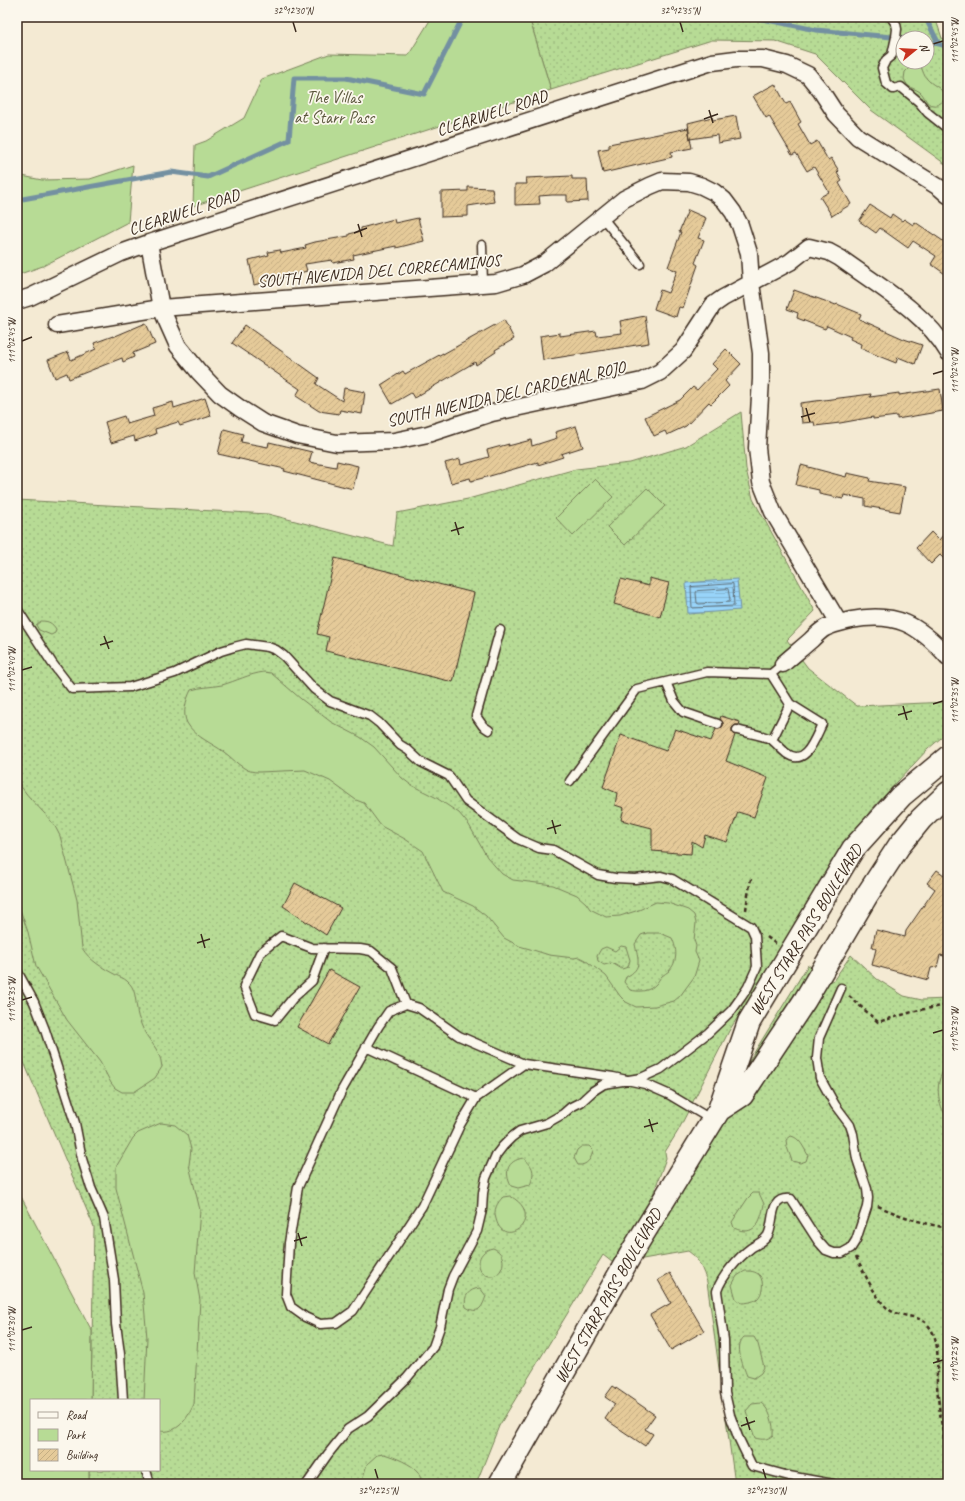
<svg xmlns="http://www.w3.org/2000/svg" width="965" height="1501" viewBox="0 0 965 1501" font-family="Caveat,sans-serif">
	<defs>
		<pattern id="grass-dots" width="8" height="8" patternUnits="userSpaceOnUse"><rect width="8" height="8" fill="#b7db95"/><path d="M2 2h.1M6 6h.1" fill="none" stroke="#9ebc80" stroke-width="1.8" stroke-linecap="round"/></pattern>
		<pattern id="water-rules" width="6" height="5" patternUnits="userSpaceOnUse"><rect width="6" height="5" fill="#98d4f9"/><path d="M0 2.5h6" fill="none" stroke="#84b6d5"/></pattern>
		<pattern id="building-hatch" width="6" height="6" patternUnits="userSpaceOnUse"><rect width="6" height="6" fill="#e5ca99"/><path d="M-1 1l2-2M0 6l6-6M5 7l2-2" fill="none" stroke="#c5ae83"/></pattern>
	</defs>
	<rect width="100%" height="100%" fill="#f4ead3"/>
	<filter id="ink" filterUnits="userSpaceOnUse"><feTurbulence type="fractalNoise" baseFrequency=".025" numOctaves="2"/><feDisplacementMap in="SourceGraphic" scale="8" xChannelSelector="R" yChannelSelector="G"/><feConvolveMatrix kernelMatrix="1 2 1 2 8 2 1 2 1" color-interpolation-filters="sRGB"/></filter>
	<g filter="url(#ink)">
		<!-- grass -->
		<path fill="url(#grass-dots)" stroke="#79825a" fill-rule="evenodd" d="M529,17H935L942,38L948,41V166L871,110L815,54L775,41L712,40L551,90ZM903,38H927V62H903Z
			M741,412L746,469L753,499L815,611L787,640L808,668L857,706L948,702V732L928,749L870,811L830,871L729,1031L678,1131L665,1152L666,1158L634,1248L808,965L833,981L851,955L877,979L904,996L922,1000L948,999V1484H735L707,1282C703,1271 699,1258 688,1251L626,1262L622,1270L603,1255L499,1426L476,1484H89V1470H159V1400H91L94,1227L17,1046V500L268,514L393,546L397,513L468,499L576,469L630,463L686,446Z"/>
		<!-- park -->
		<path fill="#b7db95" stroke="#79825a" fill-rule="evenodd" d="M432,17H529L551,90L193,206L195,145L206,141L244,118L262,79L329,54L408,56Z
			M911,66H916L921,67C923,71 924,76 927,79C935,88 945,87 944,100C941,103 937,106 933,105C926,105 925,96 920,92C911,86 909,90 904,79L905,72Z
			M133,165L128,222L43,266L17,275V175L42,180L90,179Z
			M595,479L613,497L573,536L556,518Z
			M647,488L665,506L625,545L607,527Z
			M41,621C49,621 52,623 56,629L55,633L51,635L39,630L36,625Z
			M264,672L271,673L301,699L331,722L360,737L374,747L402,778L411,785L435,797L459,813L469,825L487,857L502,874L513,880L553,885L577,895L586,903L590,909L606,917L620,916L639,910L656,902L668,903L688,910L694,915L696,923L694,940L696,946L695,952L699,961L694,977L680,996L674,1001L655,1006L636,1007L626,1002L620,996L606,976L585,960L579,957L574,958L549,955L530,949L519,946L504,938L486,916L473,906L443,892L423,851L405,839L381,826L364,803L356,800L330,781L305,770L259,772C253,772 248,771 244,768C237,764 231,757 224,752C212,743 195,737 187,723C182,713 186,700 191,690C201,687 211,687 222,685C236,681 249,674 264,672ZM647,933H660L672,938C677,949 678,961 669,971C667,973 664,974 662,976C659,979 658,982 656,984C649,992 639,992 630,990L624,982L626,977C643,968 638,960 635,944L641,935ZM621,946L626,947L630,960L628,967L622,969L612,963L604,965L598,961L597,956L601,949L606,947L615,951Z
			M17,779C27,801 51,814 60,836L77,900L82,948C90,961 103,968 116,975C119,977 124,978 127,981C136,988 135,999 137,1009C137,1014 139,1019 141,1024C147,1042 160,1046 162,1067L155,1078L134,1092H122L115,1088L111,1083L100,1062L67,1020L36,966L28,932L17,901Z
			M946,1067H948V1118C937,1105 934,1081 946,1067Z
			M161,1123L175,1125L187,1135L191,1149L189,1165L200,1210L195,1273L200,1300L194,1404C187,1419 178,1434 159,1431V1400H144L147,1338L143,1293L116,1188V1167L133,1138L138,1133Z
			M791,1136C800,1138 803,1147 808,1155L806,1161L800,1163L792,1161L787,1147L786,1140Z
			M582,1146H589L593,1150C592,1158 587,1166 578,1165L574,1158L577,1150Z
			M523,1158C534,1166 535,1173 530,1185L518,1188L511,1186C504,1172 507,1161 523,1158Z
			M17,1189L92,1331L91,1400H31V1470H89V1484H17Z
			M753,1193H759L764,1204C761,1221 755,1238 734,1228L732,1222L748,1198Z
			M510,1196C548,1216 504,1252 496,1219C493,1210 497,1203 503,1197Z
			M493,1248C510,1255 503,1278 489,1276C475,1273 475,1251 493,1248Z
			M745,1271C750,1271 756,1271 760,1276C764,1282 763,1294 757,1299C753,1302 746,1303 742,1303L736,1299L732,1285L737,1276Z
			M480,1288L486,1296C482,1308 478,1315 466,1307C463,1296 469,1289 480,1288Z
			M744,1337H754L758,1344L764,1367L761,1373L754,1378L747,1376C743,1365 734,1346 744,1337Z
			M948,1356V1461L937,1383L938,1364Z
			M761,1403C770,1409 774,1424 773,1435C767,1440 763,1440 755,1438L746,1411L752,1404Z
			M384,1454C394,1457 412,1464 418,1472C420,1475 421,1480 422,1484H361L367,1464L377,1455Z"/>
		<!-- water -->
		<path fill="url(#water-rules)" stroke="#7390a1" d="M737,579L740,610L688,614L686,583Z"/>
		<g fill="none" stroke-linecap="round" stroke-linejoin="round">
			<!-- shore -->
			<path stroke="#606e76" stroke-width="1" d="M733,584L734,606L692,608L691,587Z
				M728,589L730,600L729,602L699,604L697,603L696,593L697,591Z"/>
			<!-- stream -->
			<path stroke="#7390a1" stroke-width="5" d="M752,17L816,30L903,38
				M925,17L939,44L948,47
				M927,41L939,44
				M17,200L171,172L208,177L289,140L294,78H346L424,94L463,17"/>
		</g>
		<!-- building -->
		<path fill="url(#building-hatch)" stroke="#3b2a1e" d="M775,84L786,104L790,102L801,122L798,124L810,145L817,141L828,160L831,158L839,171L837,173L842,181L839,183L851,204L832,216L820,197L829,192L814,167L807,171L796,153L792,155L769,116L766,118L753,96Z
			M736,116L740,139L718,143L717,135L690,139L688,123L712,117L713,120Z
			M688,128L692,148L671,152L672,157L603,173L598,150L609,148V144Z
			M572,176V179H587L588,201L567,202V195H552L539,196L540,204L515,205V184H527L526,178Z
			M468,187L492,188L494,202L468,206V216L441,217V192L468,191Z
			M870,205L890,218L892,214L902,221L904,219L913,225L915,222L946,243L948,241V276L931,264L936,256L913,241L908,248L880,228L876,233L859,221Z
			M688,210L706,218L698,238L704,240L695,263L698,265L683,308L679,307L676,317L654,309L660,290L668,293L677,271L668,267L681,232H679Z
			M418,218L424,241L396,248V246L353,255L354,259L333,263L332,260L305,264L307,271L254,285L249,260L269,255L268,252L280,250L281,253L306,248L305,245L315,242L349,236V234L361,231V228L394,219L395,223Z
			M794,290L836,305L837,304L861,314L859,319L904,339L922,345L915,364L898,357L896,363L881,357L860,348L861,344L850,339L851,337L827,326L825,329L797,318L798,313L787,309Z
			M645,316L649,343L543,360L540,336L560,333V336L596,331L597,336L622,333L620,321Z
			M504,320L514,339L495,350L496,352L476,365L475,362L414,398L411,393L392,404L381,385L403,371L405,374L443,353V354Z
			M146,323L155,344L133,353L134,357L123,362L122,358L69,379L67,373L55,378L48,360L68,352L71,360L96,349L94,343L113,336V337Z
			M245,325L319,378L316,384L342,401L344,388L365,392L362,414L340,410L339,414L319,411L296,396L300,389L232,343Z
			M726,349L741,364L725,381L729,386L711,404L709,402L686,426L667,435L665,431L654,436L645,417L680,400L693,387L697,390L717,369L712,364Z
			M940,389L943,411L897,419V416L873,419V417L840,423L815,426L814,422L802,423L800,403L871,394L870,397L899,393V395Z
			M205,398L211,416L180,426L178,422L155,429L156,434L135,441L134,436L111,443L105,422L124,416L127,424L154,416L152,408L173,402L174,408Z
			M576,426L583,447L561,454L563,457L538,465V462L483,478L471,481L470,478L451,483L445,463L460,459L461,465L489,457L487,450L509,444L508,446L531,440L532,446L557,438L555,432Z
			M224,429L243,434L241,442L268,447L269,442L312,452L309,462L336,467L337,461L358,466L353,489L284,471L285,469L218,454Z
			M801,465L846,477L847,473L870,478L869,481L905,487L900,512L865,506V499L844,495L843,499L819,494V490L796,485Z
			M948,529V563L940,555L931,564L916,548L931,532L939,540Z
			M335,558L474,593L453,682L326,651L329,637L317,634Z
			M649,578L669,583L660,617L614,604L621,579L649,586Z
			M721,716L740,722L739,725H735L732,728V732L735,735L726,761L768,778L754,817L738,812L727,842L705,835L702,847L692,841L691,854L652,851V828L621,820L624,808L615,805L617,793L603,787L621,735L666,751L675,729L711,741L716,729H719L723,726V723L720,719Z
			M948,869V957L940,955L937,967L931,968L928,980L872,965L876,949L872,947L876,930L905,937L906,931L935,889L927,883L937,870L944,875Z
			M295,883L341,908L326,935L283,906Z
			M329,970L360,987L328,1044L297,1027Z
			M670,1273L704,1331L671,1350L650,1315L671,1303L658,1280Z
			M613,1386L655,1415L645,1429L653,1434L645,1446L605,1419L615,1404L605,1397Z"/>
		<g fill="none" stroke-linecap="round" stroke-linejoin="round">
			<defs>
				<path id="lane" d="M891,17L896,24L897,29L896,37L892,55L886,60L882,68L886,83L893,89L901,87L919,102L928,113L948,129
					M602,217L640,264
					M482,245L483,284
					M17,609L52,663L72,689L130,687L175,673L221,651L234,647L246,644L268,647L276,650L284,656L314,689L330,701L370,716L379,723L400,745L408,750L421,762L449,776L466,801L518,839L539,848L553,850L598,875L615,878L635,879L661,876L672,879L751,927L755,936L757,967L748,987L742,996L732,1010L708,1033L661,1069L641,1078L604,1084L593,1091L581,1102L571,1107L563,1114L547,1123L520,1131L512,1137L503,1146L496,1155L486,1178L483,1193L482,1210L477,1231L453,1276L448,1289L440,1327L433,1347L407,1378L368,1416L348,1429L328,1454L307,1484
					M666,682L674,701L683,712L718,724
					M489,730L483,726L476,716L500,630
					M737,730C747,733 764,735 772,740C777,744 781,749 786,753C806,768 815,738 822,724L790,704L771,674
					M772,740L790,704
					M570,781L637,689L707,672L771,674L783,664
					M324,948L312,981L293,998L275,1020L255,1014L244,986L260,953L281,936L312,948L360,949L371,951L392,968L406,1004
					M17,971L34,1002L45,1030L75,1123L82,1159L91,1188L104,1218L114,1280L116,1324L120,1354L123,1400
					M366,1047L476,1098
					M524,1064L476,1098L460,1125L422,1206L353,1311L336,1323L320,1324L305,1317L291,1307L286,1294L289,1243L298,1187L342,1090L378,1027L389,1011L406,1004L419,1008L459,1036L524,1064L613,1077L645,1084L670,1095L712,1120
					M146,1470L150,1484
					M833,1484L789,1476L752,1466L738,1437L730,1415L725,1393L724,1340L717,1291C721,1277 739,1257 751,1248C757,1244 764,1242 768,1235C775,1222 768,1196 791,1199L818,1241L826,1250L834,1253H842L851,1248L856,1240L867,1207L868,1198L867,1189L857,1159L853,1134L850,1125L835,1105L820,1078L817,1058L819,1038L841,988"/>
				<path id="street" d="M149,243L161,308L178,346L199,372L220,394L241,409L263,423L297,435L337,443L394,441L428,434L492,413L642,381L660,372L683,351L713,305L723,298L790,262L809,247L829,252L840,258C877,285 925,312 948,352
					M17,301L30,297L121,253L149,243L712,62L736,59H763L787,65L808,75L821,91L836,114L858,137L940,188L948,195
					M57,325L161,308L496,283L523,275L544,264L624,199L650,186L662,181L689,182L702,186L714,192L724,200L733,212L740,225L749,253L751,283L761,353V379L757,448L761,482L773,512L839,623
					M783,664C792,656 802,648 811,640C815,636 820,631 825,628C833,624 843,622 851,620C896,611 919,625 948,657"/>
				<path id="secondary" d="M719,1110L742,1095L805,1000L867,895L899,846L921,819L948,793
					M500,1484L635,1247L719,1110L749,1022L853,849L901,796L948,757"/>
			</defs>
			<!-- lane casing -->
			<use href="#lane" stroke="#3b2a1e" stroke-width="11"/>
			<!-- street casing -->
			<use href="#street" stroke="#3b2a1e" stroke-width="19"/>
			<!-- secondary casing -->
			<use href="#secondary" stroke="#3b2a1e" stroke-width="25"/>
			<!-- path -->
			<path stroke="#3b2a1e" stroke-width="2.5" stroke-dasharray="4 3" stroke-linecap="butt" d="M746,910L748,895L751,879
				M767,937L776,944
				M849,996L878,1022L919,1010L948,1005
				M878,1206C900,1216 924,1224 948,1228
				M856,1257C865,1273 877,1304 893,1312C904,1317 918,1315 927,1324C942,1340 936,1364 937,1383C938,1409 944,1436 948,1461"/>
			<!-- lane -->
			<use href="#lane" stroke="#fbf7ec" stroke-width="8"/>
			<!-- street -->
			<use href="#street" stroke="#fbf7ec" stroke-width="16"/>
			<!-- secondary -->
			<use href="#secondary" stroke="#fbf7ec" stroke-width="22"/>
		</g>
	</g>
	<!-- ticks -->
	<path fill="none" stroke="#3b2a1e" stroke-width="1.5" d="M293,22L296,32M680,22L683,32M933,44L943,41M709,110L713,123M704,119L718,114M358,224L362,237M354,233L367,228M22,341L32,337M933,374L943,371M806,408L810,422M801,417L815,413M455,522L459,535M451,531L464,527M104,636L109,649M100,645L113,641M22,670L32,667M933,704L943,701M903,706L907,720M898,715L912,711M552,820L556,834M547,829L561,825M201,934L205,948M197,943L210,939M22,1000L32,997M933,1033L943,1030M649,1119L653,1132M644,1127L658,1123M298,1233L302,1246M294,1241L307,1237M22,1330L32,1327M933,1363L943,1360M746,1417L750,1430M741,1426L755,1421M375,1469L378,1479M763,1469L766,1479"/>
	<g text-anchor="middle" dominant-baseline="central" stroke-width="3.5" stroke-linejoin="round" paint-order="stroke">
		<!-- park labels -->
		<g font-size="17" fill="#5a563c" stroke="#fbf7ec">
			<text x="334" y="97">The Villas<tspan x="334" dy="20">at Starr Pass</tspan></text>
		</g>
		<!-- street labels -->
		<g font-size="17" fill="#3b2a1e" stroke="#fbf7ec">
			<text transform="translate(492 113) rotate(-18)">CLEARWELL ROAD</text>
			<text transform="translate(184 212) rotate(-18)">CLEARWELL ROAD</text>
			<text transform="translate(379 271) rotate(-5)">SOUTH AVENIDA DEL CORRECAMINOS</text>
			<text transform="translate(506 394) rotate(-13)">SOUTH AVENIDA DEL CARDENAL ROJO</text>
			<text transform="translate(806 930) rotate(-58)">WEST STARR PASS BOULEVARD</text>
			<text transform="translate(608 1296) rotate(-60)">WEST STARR PASS BOULEVARD</text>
		</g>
	</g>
	<!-- margin -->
	<rect width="965" height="1501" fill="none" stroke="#fbf7ec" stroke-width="44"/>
	<!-- legend -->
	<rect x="30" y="1399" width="130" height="72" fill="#fbf7ec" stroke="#aea59a"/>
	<rect x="38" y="1412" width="20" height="6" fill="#fbf7ec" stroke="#aea59a"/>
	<text x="66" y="1419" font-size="12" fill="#3b2a1e">Road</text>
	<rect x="38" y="1429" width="20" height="12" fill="#b7db95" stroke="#aea59a"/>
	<text x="66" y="1439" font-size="12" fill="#3b2a1e">Park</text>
	<rect x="38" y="1449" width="20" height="12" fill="url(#building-hatch)" stroke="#aea59a"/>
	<text x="66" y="1459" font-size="12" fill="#3b2a1e">Building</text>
	<!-- north arrow -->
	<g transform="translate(915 50) rotate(72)"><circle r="19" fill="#fbf7ec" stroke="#aea59a"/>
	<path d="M0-3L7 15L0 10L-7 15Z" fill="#c8321e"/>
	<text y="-6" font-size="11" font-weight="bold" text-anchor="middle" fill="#3b2a1e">N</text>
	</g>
	<rect x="22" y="22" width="921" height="1457" fill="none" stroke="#3b2a1e" stroke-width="1.5"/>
	<g font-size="10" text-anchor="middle" fill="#3b2a1e">
		<text x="293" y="14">32°12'30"N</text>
		<text x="680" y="14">32°12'35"N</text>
		<text transform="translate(954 41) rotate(-90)" y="4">111°02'45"W</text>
		<text transform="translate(11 341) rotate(-90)" y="4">111°02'45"W</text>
		<text transform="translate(954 371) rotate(-90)" y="4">111°02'40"W</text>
		<text transform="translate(11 670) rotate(-90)" y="4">111°02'40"W</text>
		<text transform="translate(954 701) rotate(-90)" y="4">111°02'35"W</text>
		<text transform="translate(11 1000) rotate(-90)" y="4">111°02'35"W</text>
		<text transform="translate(954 1030) rotate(-90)" y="4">111°02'30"W</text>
		<text transform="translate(11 1330) rotate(-90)" y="4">111°02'30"W</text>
		<text transform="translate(954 1360) rotate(-90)" y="4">111°02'25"W</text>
		<text x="378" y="1494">32°12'25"N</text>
		<text x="766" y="1494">32°12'30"N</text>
	</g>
</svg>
